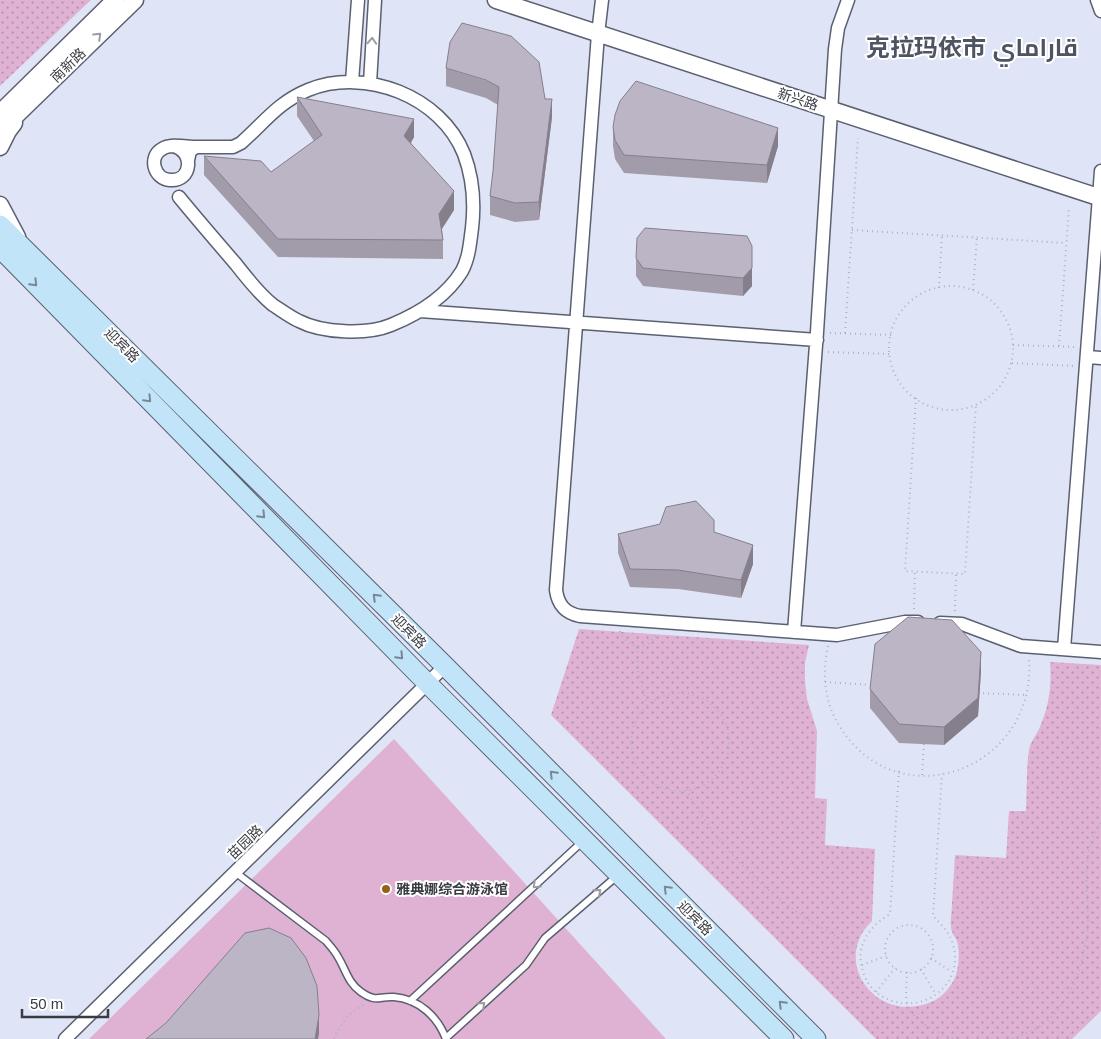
<svg xmlns="http://www.w3.org/2000/svg" width="1101" height="1039" viewBox="0 0 1101 1039" font-family="Arial,Cairo,'Noto Sans SC',sans-serif">
	<defs>
		<pattern id="park-dots" width="8" height="8" patternUnits="userSpaceOnUse" patternTransform="scale(1.25)"><rect width="8" height="8" fill="#dfb1d3"/><path d="M2 2h.1M6 6h.1" fill="none" stroke="#b691ad" stroke-width="1.8" stroke-linecap="round"/></pattern>
	</defs>
	<rect width="100%" height="100%" fill="#dfe5f7"/>
	<!-- park -->
	<path fill="url(#park-dots)" d="M0,0H91L0,86Z
		M579,629L809,645L805,663V681L807,699L817,731L815,798L827,799L825,845L875,849L872,921C830,961 876,1025 931,1002C942,998 952,986 956,975C959,965 960,951 957,941C955,937 951,932 951,927C950,920 952,912 952,904C953,888 954,871 955,855L1006,858L1009,811H1026C1027,791 1026,769 1029,750C1030,742 1036,736 1039,729C1049,707 1052,686 1050,662L1101,665V1011L1072,1039H876L551,715Z"/>
	<!-- pitch -->
	<path fill="#dfb1d3" d="M394,739L666,1039H89Z"/>
	<g fill="none" stroke-linecap="round" stroke-linejoin="round">
		<defs>
			<path id="service" d="M235,872L326,941C330,946 335,951 338,957C346,970 348,983 361,992C377,1003 378,996 394,997C419,999 438,1017 446,1039
				M410,1001L583,841
				M446,1038L526,965L545,938L617,876"/>
			<path id="minor" d="M602,0L598,34L556,590C558,605 565,613 580,616L837,635L905,622H918
				M1097,0L1101,11
				M352,82L358,0
				M370,83L375,0
				M173,146C195,151 192,182 170,180C154,179 148,157 162,149C171,143 186,147 196,147L190,151L188,160
				M179,197C197,219 216,241 235,263C246,277 259,294 273,305C281,310 290,317 299,321C322,333 367,335 391,325C418,314 446,297 462,271C469,258 470,243 472,228C475,202 473,178 464,154C441,96 365,67 308,90C277,103 265,122 241,143L233,147H196
				M420,311L817,340
				M1088,357L1101,358
				M940,623L962,624L1021,646L1101,652
				M794,632L817,332L835,49L838,28L848,0
				M1064,649L1101,171
				M65,1039L445,666"/>
			<path id="tertiary" d="M496,0L1101,198
				M0,113L115,0
				M0,131L135,0
				M0,147L8,131L14,123
				M0,205L17,237"/>
			<path id="secondary" d="M0,225L445,666L816,1039
				M0,248L428,684L784,1039"/>
		</defs>
		<!-- service casing -->
		<use href="#service" stroke="#5b6070" stroke-width="9"/>
		<!-- minor casing -->
		<use href="#minor" stroke="#5b6070" stroke-width="15"/>
		<!-- tertiary casing -->
		<use href="#tertiary" stroke="#5b6070" stroke-width="19"/>
		<!-- secondary casing -->
		<use href="#secondary" stroke="#5b6070" stroke-width="21"/>
		<!-- path -->
		<path stroke="#adb2c0" stroke-width="2" stroke-dasharray="1 4" stroke-linecap="butt" d="M852,230L1066,243
			M889 348a62 62 0 1 1 124 0a62 62 0 1 1-124 0Z
			M939,288L942,235
			M973,290L977,237
			M830,333L891,335
			M845,333L858,138
			M1013,345L1076,347
			M1059,346L1069,207
			M828,352L890,354
			M1012,363L1075,366
			M916,398L905,571L965,574L976,404
			M914,609L915,571
			M955,611L956,573
			M620,631C627,650 648,651 657,633
			M637,646L638,671L647,705
			M828,646C822,674 824,702 840,727C899,821 1037,769 1029,659
			M825,682L872,685
			M631 742a49 49 0 1 1 98 0a49 49 0 1 1-98 0Z
			M978,693L1026,695
			M899,771L890,914C872,925 858,941 861,963C863,977 870,990 883,997C920,1017 965,987 953,944C949,932 941,924 933,916L942,774
			M922,775L924,743
			M686,790C725,860 789,916 861,949
			M885 949a24 24 0 1 1 48 0a24 24 0 1 1-48 0Z
			M931,958L952,972
			M862,965L886,956
			M921,969L936,995
			M907,972C907,982 905,994 907,1004C910,1020 942,1036 956,1039
			M876,992L895,968
			M334,1039C341,1023 349,1012 365,1004
			M1012,1039C1023,1035 1036,1029 1046,1022C1072,1001 1087,955 1088,922C1088,886 1080,853 1101,822"/>
		<!-- service -->
		<use href="#service" stroke="#fff" stroke-width="6"/>
		<!-- minor -->
		<use href="#minor" stroke="#fff" stroke-width="12"/>
		<!-- tertiary -->
		<use href="#tertiary" stroke="#fff" stroke-width="16"/>
		<!-- secondary -->
		<use href="#secondary" stroke="#c2e4f8" stroke-width="19"/>
	</g>
	<!-- wall -->
	<path fill="#a29caa" d="M446,68L545,99L552,117L539,220L515,222L490,215V196L493,171L498,105L486,98L446,86Z
		M297,97L414,137L411,143L454,210L442,229L443,240V259L278,257L204,175V156L271,172L314,141L297,116Z
		M613,127L778,146L767,183L624,173L615,159L613,146Z
		M636,258L752,264V286L743,296L643,286L636,276Z
		M714,532L753,564L741,598L678,589L630,587L618,553V534Z
		M981,671L978,716L944,745L899,743L870,708V689Z"/>
	<!-- shaded-wall -->
	<path fill="#847f8b" d="M552,99V117L539,220V202Z
		M414,119V137L404,154V136Z
		M778,128V146L767,183V165Z
		M454,191V210L439,233V214Z
		M752,246V286L743,296V278Z
		M753,545V564L741,598V580Z
		M981,652V671L978,716L944,745V727Z
		M319,1015V1034L318,1039H315Z"/>
	<!-- building -->
	<path fill="#bcb5c6" stroke="#847f8b" d="M462,23L511,36L539,62L545,99H552L539,202L515,203L490,196L493,171L499,87L486,80L446,68L450,42Z
		M636,81L778,128L767,165L624,155L615,140L613,127L615,115L620,101Z
		M297,97L414,119L404,136L454,191L439,214L443,240L278,239L204,156L261,161L271,172L322,135Z
		M645,228L747,236L752,246V268L743,278L643,268L636,258L637,238Z
		M696,501L714,520V532L753,545L741,580L678,570L630,569L618,534L660,524L666,507Z
		M908,617L952,620L981,652L978,698L944,727L899,724L870,689L875,644Z
		M269,928L291,938L306,958L317,986L319,1015L315,1039H146L166,1023L245,933Z"/>
	<!-- one-way arrows -->
	<defs><path id="oneway-chevron" d="M-2-3.5L2.5 0L-2 3.5" fill="none" stroke-width="1.6" stroke-linecap="round" stroke-linejoin="round" transform="scale(1.25)"/></defs>
	<g stroke="#9c9da0">
		<use href="#oneway-chevron" transform="translate(98 36) rotate(-44)"/>
		<use href="#oneway-chevron" transform="translate(372 41) rotate(-87)"/>
		<use href="#oneway-chevron" transform="translate(536 885) rotate(137)"/>
		<use href="#oneway-chevron" transform="translate(598 892) rotate(-41)"/>
		<use href="#oneway-chevron" transform="translate(482 1005) rotate(-42)"/>
	</g>
	<g stroke="#778794">
		<use href="#oneway-chevron" transform="translate(34 283) rotate(46)"/>
		<use href="#oneway-chevron" transform="translate(148 399) rotate(46)"/>
		<use href="#oneway-chevron" transform="translate(262 515) rotate(46)"/>
		<use href="#oneway-chevron" transform="translate(376 597) rotate(-135)"/>
		<use href="#oneway-chevron" transform="translate(400 656) rotate(46)"/>
		<use href="#oneway-chevron" transform="translate(553 774) rotate(-135)"/>
		<use href="#oneway-chevron" transform="translate(667 889) rotate(-135)"/>
		<use href="#oneway-chevron" transform="translate(782 1004) rotate(-135)"/>
	</g>
	<!-- markers -->
	<circle fill="#946214" stroke="#fff" stroke-width="2" cx="386" cy="889" r="5"/>
	<g text-anchor="middle" dominant-baseline="central" stroke-width="4" stroke-linejoin="round" paint-order="stroke">
		<!-- street labels -->
		<g font-size="14" fill="#393b42" stroke="#fff">
			<text transform="translate(68 65) rotate(-44)">南新路</text>
			<text transform="translate(798 99) rotate(18)">新兴路</text>
			<text transform="translate(122 345) rotate(45)">迎宾路</text>
			<text transform="translate(409 631) rotate(45)">迎宾路</text>
			<text transform="translate(245 842) rotate(-44)">苗园路</text>
			<text transform="translate(695 918) rotate(45)">迎宾路</text>
		</g>
		<!-- poi labels -->
		<g font-size="14" font-weight="bold" fill="#393b42" stroke="#fff" text-anchor="start">
			<text x="396" y="889">雅典娜综合游泳馆</text>
		</g>
		<!-- town labels -->
		<g font-size="24" font-weight="bold" fill="#4f5463" stroke="#fff">
			<text x="972" y="47">克拉玛依市 قاراماي</text>
		</g>
	</g>
	<!-- scale -->
	<path d="M22 1009v8h86v-8" fill="none" stroke="#393b42" stroke-width="2.5"/>
	<text x="30" y="1009" font-size="15" fill="#393b42" stroke="#ffffff" stroke-width="4" paint-order="stroke">50 m</text>
</svg>
